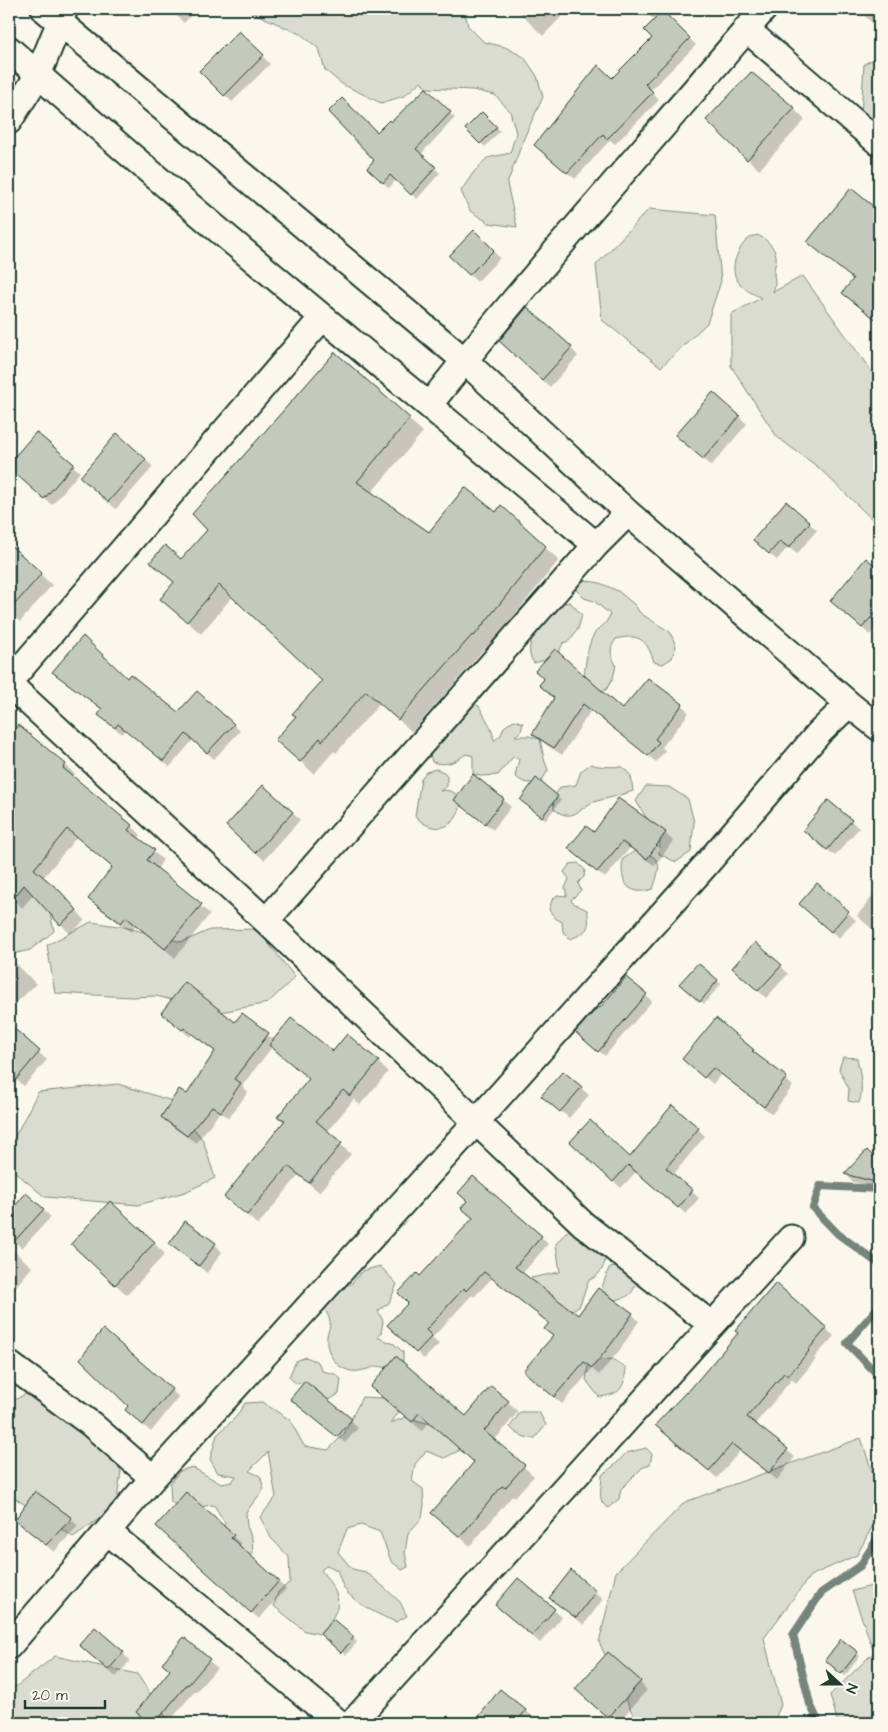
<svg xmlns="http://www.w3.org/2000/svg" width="888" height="1732" viewBox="0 0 888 1732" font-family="'Architects Daughter',sans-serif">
	<rect width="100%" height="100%" fill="#fbf7ec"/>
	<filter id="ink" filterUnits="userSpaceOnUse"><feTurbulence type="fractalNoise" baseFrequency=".02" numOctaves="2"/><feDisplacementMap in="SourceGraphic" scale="10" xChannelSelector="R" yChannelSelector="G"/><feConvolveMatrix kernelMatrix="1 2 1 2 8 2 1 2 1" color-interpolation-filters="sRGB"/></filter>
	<g filter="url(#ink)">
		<!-- green -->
		<path fill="#dbdcd1" stroke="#7d8c82" d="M245,9H464L468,26L484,42L505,47L524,57L537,76L543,97L524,138L507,184L517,227L489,223L470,211L461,191L473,173L487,158L510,153L516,133L510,111L495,95L473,90L426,88L421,81L404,96L381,103L342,84L325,70L319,49L302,35Z
			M879,56V137L861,117L864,64Z
			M649,209L715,215L721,281L707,323L661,367L602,320L596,265Z
			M757,235C765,238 775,247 776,256C777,261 774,267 774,272C774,281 777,282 773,292L803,276L879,382V526L818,467L777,437L731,366V314L761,298C757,295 752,294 747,290C731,279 731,265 740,249C744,242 749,237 757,235Z
			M583,580L600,583L618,591L635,605L640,613L670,632L676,646L672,658L663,664L654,662C647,640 640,633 616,639C609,649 610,654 616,665L613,678L606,690H600L584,675C586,662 587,648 593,636C598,626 606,628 610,614L594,601L584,598L575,589Z
			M570,602L582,615L578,629L569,641L563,643L559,652L553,658L534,663C520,646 543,621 552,605Z
			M467,702L479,706C485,718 493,728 494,741L501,735L504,727L514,720L523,723L521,731L515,736H529L540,739L544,759L548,770L541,782C530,784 523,784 515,776L519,759L513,757L498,775L481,776L473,774V756L466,754C454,763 446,766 432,762L429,750Z
			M591,764C602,768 611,766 623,767L631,776L633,791C621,795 609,798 597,801C579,806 574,825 554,809L553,797L561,787L576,785L581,771Z
			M436,769L444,772L447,776V786L440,791C449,789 453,792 461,797C462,827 435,838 415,816L421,779L426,772Z
			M646,786L669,787L688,799L694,822L691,852L676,862L659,854L660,840L636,801Z
			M635,851C664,856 661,865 653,889C628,897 619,882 623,859Z
			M578,863L585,870L584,877L578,883L581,890L571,900L573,903L587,910C591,928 587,933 570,939L563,932L562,922L555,918L549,910L552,900L557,895L567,896L565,888L569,879L564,872L570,864Z
			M31,882L47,899L54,931L30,950L9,955V891Z
			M91,922L124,927L182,942L210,930L257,929L295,977L268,1003L221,1012L156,996L132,997L55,993L47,945Z
			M843,1057L857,1058C860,1074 864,1088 859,1103L848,1101L849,1089L839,1069Z
			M118,1084L172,1101L203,1140L215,1178L185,1192L138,1205L45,1197L9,1167V1148L38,1092Z
			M583,1224L607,1244C605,1260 606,1273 589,1280L579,1307C563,1315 546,1308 530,1303L531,1278L560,1272L556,1244L566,1232Z
			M380,1266L397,1284L389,1303L378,1311L383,1321L381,1333L377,1337L394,1344L403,1352V1362L393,1370C373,1363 377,1368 359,1371C340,1374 325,1355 327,1336C328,1331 331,1325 330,1321C329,1315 325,1312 323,1307L342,1286L351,1284L362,1271Z
			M627,1266L638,1278C633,1293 631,1297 615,1300L601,1290L609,1268Z
			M306,1357L318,1362L322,1371L335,1374L341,1379L339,1394L329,1400L317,1398L305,1381L297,1384L289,1377L296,1361Z
			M612,1359L626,1368C624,1389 621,1394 599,1397L586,1380L588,1366L599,1360Z
			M29,1392L91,1424L121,1471L116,1507L73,1537L9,1494V1403Z
			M362,1397L383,1398L399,1412L391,1423L406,1417L433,1425L454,1429L460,1450L444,1458L426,1451L415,1464L412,1481L423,1489L424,1505L422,1518L408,1533L405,1553L408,1567L402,1570L391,1561L380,1532L361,1525L347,1529L338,1552L352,1569L366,1572L386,1589L400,1602L407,1616L396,1622C381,1616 356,1604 346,1591C342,1586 340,1577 337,1570L327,1565L321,1570C343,1599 344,1606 320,1634L305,1631L274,1606L278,1592L290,1582L289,1557L271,1538L260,1517L276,1497L268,1452L249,1471L260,1476L264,1489L246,1512L247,1526L252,1539L253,1553L244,1568L211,1561L225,1523L214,1505C194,1506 190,1515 171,1502L170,1483L180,1471L192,1467L221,1484L232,1482L236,1476L218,1473L210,1459L217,1435L236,1417L245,1403L262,1402L290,1420L304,1446L328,1450L344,1434Z
			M520,1412H539L546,1425L535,1438C523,1438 518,1435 510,1427Z
			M861,1438L879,1493V1514L857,1555L810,1576L764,1638L781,1705L773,1723H637L599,1642L616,1572L685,1502Z
			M646,1448L652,1454L650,1464L642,1468L621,1489L619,1499L608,1508C596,1501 602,1487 602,1475L617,1463L626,1453Z
			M879,1584V1723H838L830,1695L874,1652L852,1591Z
			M55,1656L137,1674L170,1723H9V1692Z"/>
		<!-- shadow -->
		<path fill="#0003" d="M170,9H197L184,23Z
			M516,9H557L563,15L543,36Z
			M643,9H668L664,13L696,45L650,91L659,100L615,144L610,140L575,179L542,151L654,38L655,21Z
			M873,9H879V30L865,16Z
			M239,32L270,64L232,102L200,71Z
			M426,89L455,118L420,155L440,173L417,199L396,180L389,188L368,168L376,160L377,134L391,123Z
			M794,109L805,120L759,170L708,120Z
			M482,114L500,131L485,147L467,129Z
			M851,190L879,212V322L851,300L854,280Z
			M474,232L500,258L477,282L451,256Z
			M508,348H571L578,356L550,387Z
			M335,354L423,432L371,493L430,533L496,513L501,507L559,560L488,648L486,647L412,732L380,703L336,753L334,751L314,774L277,740L297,717L323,682L232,597L201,634L162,599L175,583L152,562L181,561L208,530Z
			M713,394L747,424L711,466L684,443Z
			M36,433L80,472L52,505L9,467Z
			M145,459L153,467L116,509L89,485Z
			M786,503L817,530L797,554L788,547L777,560L762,548Z
			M9,546L52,585L20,622L9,611Z
			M858,570L879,588V624L870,635L831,601Z
			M53,672L127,680L178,714L215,707L240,731L214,759L193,740L170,767L125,730L122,734L106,721L103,710Z
			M545,679L622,711L682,705L689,713L662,747L665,751L656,762L591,710L562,755L541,741L533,733L555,699Z
			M18,726L66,765L75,775L72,778L132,826L141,835L138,839L163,860L157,869L210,914L175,958L136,925L131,932L99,908L90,899L113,867L77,837L43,878L69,902L85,920L70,934L34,894L22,908L9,895V738Z
			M557,797L561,800L546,820L525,803Z
			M455,799L504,800L511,807L493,830Z
			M618,800L665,833L673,841L655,866L630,848L605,878L569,848L594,834Z
			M829,802L859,828L835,856L812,837Z
			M292,812L300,820L264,860L235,834Z
			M817,885L856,920L839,938L808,912Z
			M879,888V935L857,916Z
			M9,956L36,984L9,1010Z
			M698,964L721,984L704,1004L684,987Z
			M781,966L788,974L766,998L741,975Z
			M626,979L652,1001L605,1056L583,1038L600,1010Z
			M162,1013L235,1024L242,1015L274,1040L378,1062L388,1072L360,1105L354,1099L327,1132L351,1154L319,1192L299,1175L258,1225L226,1197L285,1123L279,1117L310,1080L272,1047L242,1086L248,1092L229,1118L220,1112L196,1143L170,1125L163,1117L187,1096L216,1052L192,1034L190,1037Z
			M9,1026L47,1060L24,1086L9,1074Z
			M753,1050L760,1058L793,1086L772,1114L721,1074L713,1084L691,1066Z
			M581,1088L589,1095L569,1118L551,1103Z
			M698,1129L705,1136L673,1175L699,1198L686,1214L636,1172L621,1188L580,1150L630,1159Z
			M867,1152L879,1164V1188L853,1182L846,1174Z
			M26,1195L51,1217L22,1248L9,1237V1215Z
			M541,1237L548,1244L522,1274L578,1316L632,1314L639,1321L619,1351L599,1375L592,1369L562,1404L531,1378L554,1336L550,1324L492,1278L474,1297L472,1295L432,1338L439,1344L424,1359L389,1325L410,1303L420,1278Z
			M154,1243L165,1254L127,1295L84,1255Z
			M171,1244H215L222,1252L207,1273L179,1251Z
			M9,1247L32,1267L9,1295Z
			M777,1285L834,1336L814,1358L816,1359L796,1383L792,1379L755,1424L795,1457L777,1480L740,1451L717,1478L664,1433L687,1394L739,1333Z
			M372,1387L466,1417L508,1402L518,1412L494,1441L534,1476L515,1497L513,1495L470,1546L433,1513L475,1462L429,1422L422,1431Z
			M171,1390L179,1397L151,1432L134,1417L130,1406Z
			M299,1406L351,1420L358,1428L345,1443Z
			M35,1493L71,1519L78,1526L54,1552L24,1527Z
			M186,1494L233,1536L241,1544L238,1546L286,1589L259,1619L165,1534Z
			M571,1572L603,1599L584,1625L559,1605Z
			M518,1580L562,1617L540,1643L505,1612Z
			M334,1621L357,1642L346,1655L325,1638Z
			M185,1639L217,1668L196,1692L195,1691L168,1723H149L137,1712L171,1670Z
			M88,1653H123L130,1661L116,1677Z
			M857,1653L860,1656L845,1676L830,1664Z
			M640,1682L647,1690L618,1723H615L585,1697Z
			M501,1691L541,1723H488L481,1716Z
			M234,1717L241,1723H228Z
			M450,1717L458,1723H446Z
			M254,1719L258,1723H250Z"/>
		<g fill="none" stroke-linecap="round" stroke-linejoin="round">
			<!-- stream -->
			<path stroke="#74847b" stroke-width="8" d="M879,1189L820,1186L813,1208L838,1234L879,1264
				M879,1306L847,1343L879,1376
				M819,1723L810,1704L793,1635L821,1593L860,1566L879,1536"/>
		</g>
		<!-- building -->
		<path fill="#c4c9be" stroke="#1f3d34" d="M663,11L690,38L645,84L653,92L607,139L603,134L567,173L534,145L598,65L612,78L652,38L644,30Z
			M239,31L264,55L224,96L199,71Z
			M751,72L795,108L747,160L706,120Z
			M426,88L451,112L416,149L436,167L411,195L390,175L383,183L367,168L374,160L328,112L342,98L377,132L389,120L391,122Z
			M482,112L497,127L480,144L465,129Z
			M851,188L879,211V322L842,293L853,279L807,242Z
			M474,230L494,250L469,275L449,256Z
			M527,307L572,347L542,380L499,341Z
			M335,352L410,418L357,482L429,532L465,487L496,512L501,505L546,546L474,636L472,635L398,720L366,691L322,741L320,738L300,762L275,740L296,716L292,714L322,681L219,585L187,622L160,599L174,582L150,562L165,545L181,559L207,530L192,514Z
			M713,392L740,416L703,459L675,435Z
			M36,432L74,464L44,499L9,468V463Z
			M117,433L146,459L108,502L80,477Z
			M786,501L810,522L789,548L780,541L769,554L753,540Z
			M9,544L42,573L9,611Z
			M866,558L879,569V608L862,628L830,601Z
			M83,636L127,678L130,674L178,712L197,691L234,724L207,753L186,734L163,761L118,724L115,728L98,715L102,709L52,672Z
			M555,649L622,709L648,678L683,704L655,739L659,742L648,756L583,704L554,748L532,734L554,698L539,685L544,679L535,671Z
			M18,725L66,764L63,768L132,825L128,830L155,850L147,860L202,904L165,949L126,917L121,923L88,899L112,867L67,829L34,869L60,891L77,910L60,925L24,885L9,904V736Z
			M473,774L504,799L485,824L454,800Z
			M536,778L558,796L542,817L520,800Z
			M263,785L293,812L255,853L226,826Z
			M618,798L666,832L647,859L622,842L597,872L568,848L586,826L594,832Z
			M828,800L852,820L827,850L803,830Z
			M817,883L849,911L831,932L799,904Z
			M755,942L782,965L758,991L732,968Z
			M698,963L718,980L700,1002L679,984Z
			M626,977L647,994L598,1052L575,1032L598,1007L600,1008Z
			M185,982L235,1022L242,1013L269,1033L234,1079L241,1083L221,1112L212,1106L187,1136L161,1117L179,1089L187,1094L215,1051L184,1028L182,1030L161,1013Z
			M291,1018L333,1051L347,1034L379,1061L350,1096L343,1090L316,1121L342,1143L309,1183L288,1166L247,1215L224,1197L285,1120L277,1117L309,1079L269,1045Z
			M716,1018L754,1050L752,1051L787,1077L764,1107L713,1068L704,1078L682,1059Z
			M9,1024L40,1051L9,1088Z
			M563,1071L582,1087L560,1112L541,1096Z
			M672,1105L699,1128L666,1168L693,1190L678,1208L628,1165L613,1182L570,1142L590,1120L630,1157Z
			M867,1150L879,1162V1183L844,1174Z
			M473,1176L542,1236L515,1267L578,1315L598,1288L633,1313L612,1343L592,1368L584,1362L554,1397L523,1371L553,1336L544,1329L549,1323L484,1272L466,1291L464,1288L426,1330L432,1336L416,1353L387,1325L408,1303L398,1293L417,1273L420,1276L473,1218L461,1208L467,1201L458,1193Z
			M26,1193L44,1209L9,1247V1213Z
			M110,1201L155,1242L115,1285L71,1244Z
			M185,1221L216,1243L199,1266L169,1244Z
			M776,1283L827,1328L808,1350L809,1351L788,1376L784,1373L747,1417L788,1449L769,1473L732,1444L709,1471L655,1425L686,1392L687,1393L738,1333L735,1331Z
			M103,1329L172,1389L143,1425L125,1410L128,1406L80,1359Z
			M396,1356L466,1416L491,1386L509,1401L484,1431L525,1465L505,1488L502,1486L460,1537L431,1513L474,1462L419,1413L412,1422L370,1387Z
			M305,1381L352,1419L337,1437L290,1399Z
			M35,1491L72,1518L46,1545L15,1520Z
			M186,1492L234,1535L231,1538L279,1581L251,1613L156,1526Z
			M571,1570L596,1591L576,1618L549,1598Z
			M518,1578L555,1609L532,1636L495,1605Z
			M333,1619L354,1637L341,1653L320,1634Z
			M95,1627L124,1652L108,1670L79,1645Z
			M184,1637L210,1659L188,1685L187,1684L155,1723H149L136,1712L170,1670L162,1663Z
			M841,1639L858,1652L841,1674L825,1660Z
			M608,1652L641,1681L608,1718L575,1689Z
			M500,1689L526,1710L516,1723H474Z"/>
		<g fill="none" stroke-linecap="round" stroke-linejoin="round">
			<defs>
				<path id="street" d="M44,9L464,360L628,513L849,704L879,728
					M746,29L879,143
					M9,49C200,219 400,380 596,545
					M9,121L38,75L65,9
					M430,404C536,269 652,141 764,9
					M9,682L322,318
					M9,684L266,921L583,1224L712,1325
					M266,921L596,545L628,513
					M9,1364L91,1424L153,1478
					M108,1532L339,1723
					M9,1646L153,1478L476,1122L704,867L819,733L849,704
					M352,1723L791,1238"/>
			</defs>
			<!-- street casing -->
			<use href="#street" stroke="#1f3d34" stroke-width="29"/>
			<!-- street -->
			<use href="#street" stroke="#fbf7ec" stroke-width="25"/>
		</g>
	</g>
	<!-- margin -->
	<rect width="888" height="1732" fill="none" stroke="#fbf7ec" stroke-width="30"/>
	<rect x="15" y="15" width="858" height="1702" fill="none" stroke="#1f3d34" stroke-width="2" filter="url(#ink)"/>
	<!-- north arrow -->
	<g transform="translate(840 1684) rotate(111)" stroke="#fbf7ec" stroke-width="4" paint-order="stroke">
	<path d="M0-4L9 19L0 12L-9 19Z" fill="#1f3d34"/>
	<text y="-8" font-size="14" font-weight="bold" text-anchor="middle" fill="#1f3d34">N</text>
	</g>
	<!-- scale -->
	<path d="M25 1700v8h80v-8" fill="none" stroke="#1f3d34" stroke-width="2.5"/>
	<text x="32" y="1700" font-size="15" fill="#1f3d34" stroke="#fbf7ec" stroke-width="4" paint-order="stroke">20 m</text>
</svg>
